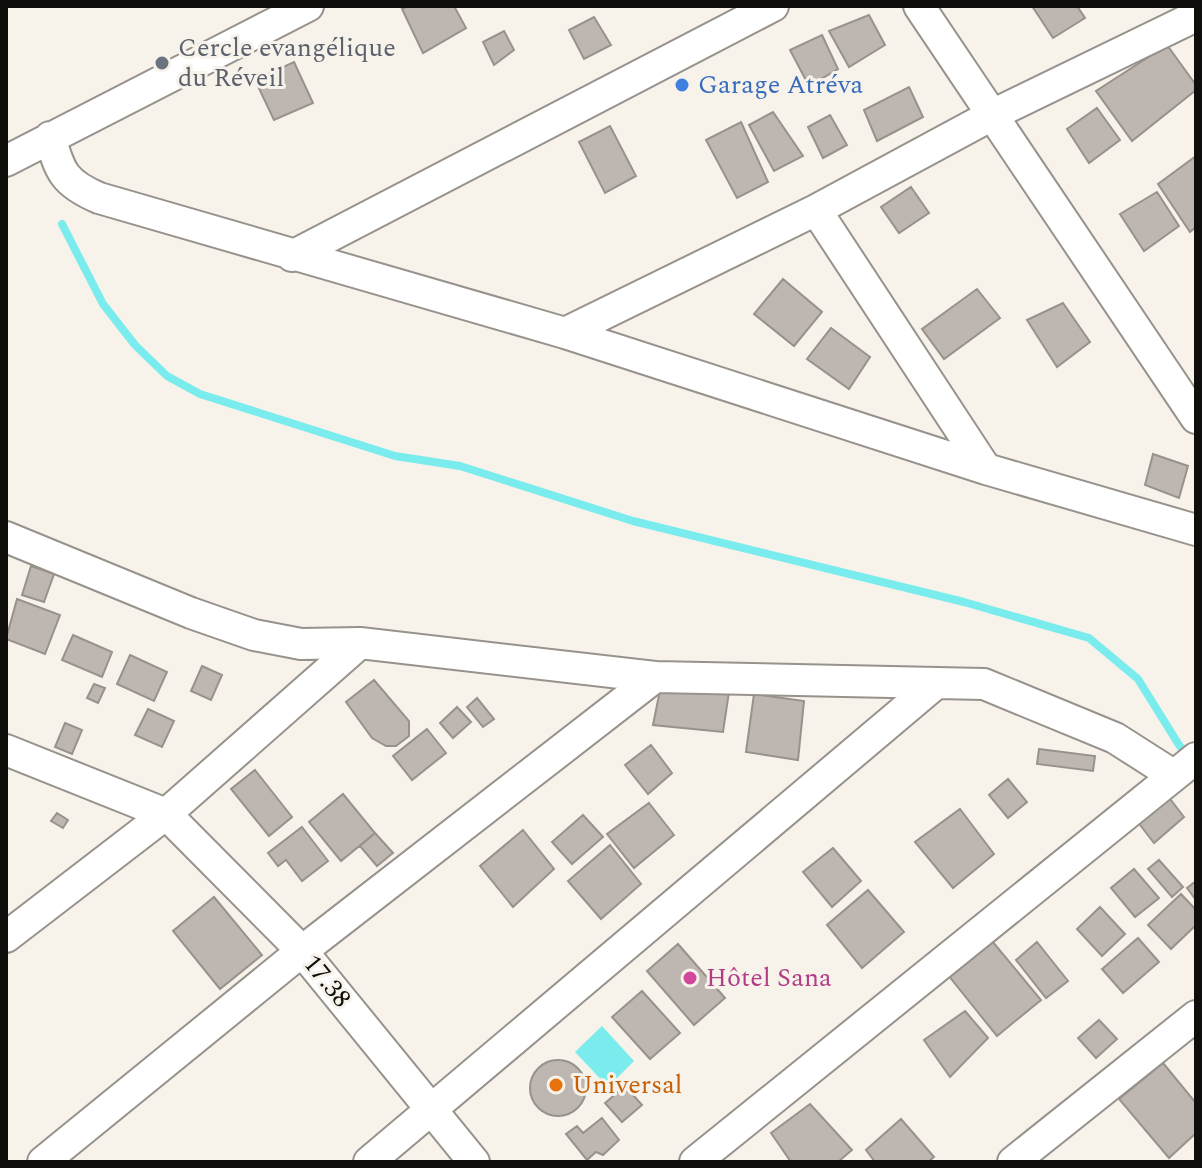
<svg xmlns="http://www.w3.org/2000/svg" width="1202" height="1168" viewBox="0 0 1202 1168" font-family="Spectral,serif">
	<rect width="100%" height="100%" fill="#f7f2ea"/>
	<!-- water -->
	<path fill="#7beced" d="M602,1026L634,1061L608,1087L575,1052Z"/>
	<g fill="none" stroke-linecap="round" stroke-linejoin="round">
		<!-- stream -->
		<path stroke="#7beced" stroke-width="8" d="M62,224L103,304L135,345L167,376L200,394L395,456L460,466L633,521L964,602L1089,638L1138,679L1179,745L1189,756"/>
	</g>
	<!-- building -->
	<path fill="#beb7b1" stroke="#98928c" stroke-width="2" d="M408,6H454L466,28L423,53L402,9Z
		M1032,6H1077L1085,18L1053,38Z
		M869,15L885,45L849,67L829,31Z
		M594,17L611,45L584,59L569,30Z
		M504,31L514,50L494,65L483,42Z
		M822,35L838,69L809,86L790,50Z
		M1167,45L1196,85V90L1132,141L1096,91Z
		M294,62L313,103L274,120L255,80Z
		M909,87L923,117L877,141L864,110Z
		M1097,108L1120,140L1089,163L1067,129Z
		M773,112L803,156L774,171L749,125Z
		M830,115L847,145L823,158L808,127Z
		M741,122L768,182L737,198L706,140Z
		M610,126L636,176L605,193L579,142Z
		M1196,156V227L1190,232L1158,184Z
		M911,187L929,213L899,233L881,207Z
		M1157,192L1179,226L1144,251L1120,214Z
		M783,279L822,312L794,346L754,314Z
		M977,289L1000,318L944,359L922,329Z
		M1063,303L1090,342L1057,367L1027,320Z
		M831,328L870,357L849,389L807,359Z
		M1153,454L1188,466L1179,498L1145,485Z
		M31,566L54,574L44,602L22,595Z
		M17,599L60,615L45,654L6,639Z
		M73,635L112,652L102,677L62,660Z
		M130,655L167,672L154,701L117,684Z
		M202,666L222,675L211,700L191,691Z
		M374,680L409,721V736L396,746H386L372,738L346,702Z
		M94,684L105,688L98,703L87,698Z
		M661,685L729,692L723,732L653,725Z
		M754,694L804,701L798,760L746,752Z
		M477,698L494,719L483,727L467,707Z
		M457,707L471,722L453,738L440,723Z
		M148,709L174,721L162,747L135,735Z
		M65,723L82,730L72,754L55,747Z
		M427,729L446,753L412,780L393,756Z
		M651,745L672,773L648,794L625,765Z
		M1039,749L1095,756L1093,771L1037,764Z
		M255,770L292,817L269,836L231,789Z
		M1008,779L1027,802L1008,818L989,795Z
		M1164,791L1184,817L1154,843L1134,817Z
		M343,794L375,833L341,861L309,822Z
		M649,803L674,835L634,868L607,834Z
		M960,809L994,854L953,888L915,842Z
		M57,813L68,820L63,828L51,821Z
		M583,815L603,837L572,864L552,842Z
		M302,827L328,861L302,881L286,860L278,866L268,853Z
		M523,830L554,869L513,907L480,866Z
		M375,833L393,853L377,866L360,846Z
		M610,845L641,884L601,919L568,881Z
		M833,848L861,881L832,907L803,872Z
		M1159,860L1183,887L1172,897L1148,869Z
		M1134,869L1159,898L1135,917L1111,888Z
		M1196,881V900L1187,888Z
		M868,890L904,932L862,968L827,925Z
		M1181,894L1196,910V925L1171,949L1148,925Z
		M214,897L262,955L220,989L173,931Z
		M1100,907L1125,934L1102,956L1077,929Z
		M1138,938L1159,962L1123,993L1102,969Z
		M992,941L1041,1000L997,1036L948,975Z
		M1037,942L1068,981L1046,998L1016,960Z
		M678,944L725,998L694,1025L647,971Z
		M642,991L680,1033L650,1059L612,1017Z
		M965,1011L988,1038L950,1077L924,1040Z
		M1099,1020L1117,1039L1096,1058L1078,1038Z
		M530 1088a28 28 0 1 1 56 0a28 28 0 1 1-56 0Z
		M1163,1063L1196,1103V1133L1169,1158L1119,1099Z
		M625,1086L642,1105L622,1122L605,1103Z
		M810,1104L852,1150L838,1162H791L771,1133Z
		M602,1118L619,1140L603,1155L596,1152L587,1160L566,1134L577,1126L583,1133Z
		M901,1119L934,1157L928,1162H875L866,1150Z"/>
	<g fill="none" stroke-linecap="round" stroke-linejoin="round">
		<defs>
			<path id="street" d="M919,6L1196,418
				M50,137C60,172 64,183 99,198L565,333L986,469L1196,530
				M6,161L308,6
				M816,210L986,469
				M292,256L773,6
				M565,333L816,210L992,115L1196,16
				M6,537L191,613L254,635L301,644L360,643L655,677L984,684L1115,738L1173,775
				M6,750L166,814L302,951L474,1162
				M6,937L166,814L360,643
				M43,1162L302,951L655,677
				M369,1162L934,685
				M695,1162L1196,758
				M1013,1162L1196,1016"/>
		</defs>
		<!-- street casing -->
		<use href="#street" stroke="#97928b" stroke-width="34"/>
		<!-- street -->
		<use href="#street" stroke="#fff" stroke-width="30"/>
	</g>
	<!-- markers -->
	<circle fill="#6b7280" stroke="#f7f2ea" stroke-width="3" cx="162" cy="63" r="8"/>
	<circle fill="#3f7fe0" stroke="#f7f2ea" stroke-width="3" cx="682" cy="85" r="8"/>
	<circle fill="#d1479c" stroke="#f7f2ea" stroke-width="3" cx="690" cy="978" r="8"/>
	<circle fill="#e8710a" stroke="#f7f2ea" stroke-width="3" cx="556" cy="1085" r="8"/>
	<g text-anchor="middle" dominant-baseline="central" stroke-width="6" stroke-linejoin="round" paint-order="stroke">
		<!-- worship labels -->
		<g font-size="26" fill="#5b616d" stroke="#f7f2ea" text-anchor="start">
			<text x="178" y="48">Cercle evangélique<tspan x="178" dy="30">du Réveil</tspan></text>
		</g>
		<!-- shop labels -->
		<g font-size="26" fill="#366cbe" stroke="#f7f2ea" text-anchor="start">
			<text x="698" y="85">Garage Atréva</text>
		</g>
		<!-- hotel labels -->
		<g font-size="26" fill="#b23c85" stroke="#f7f2ea" text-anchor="start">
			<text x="706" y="978">Hôtel Sana</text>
		</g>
		<!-- street labels -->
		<g font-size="26" fill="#100e0b" stroke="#f7f2ea">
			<text transform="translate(327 981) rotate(51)">17.38</text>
		</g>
		<!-- food labels -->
		<g font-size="26" fill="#c56008" stroke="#f7f2ea" text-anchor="start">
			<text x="572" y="1085">Universal</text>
		</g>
	</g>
	<!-- border -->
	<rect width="1202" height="1168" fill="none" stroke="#100e0b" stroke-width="16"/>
</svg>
